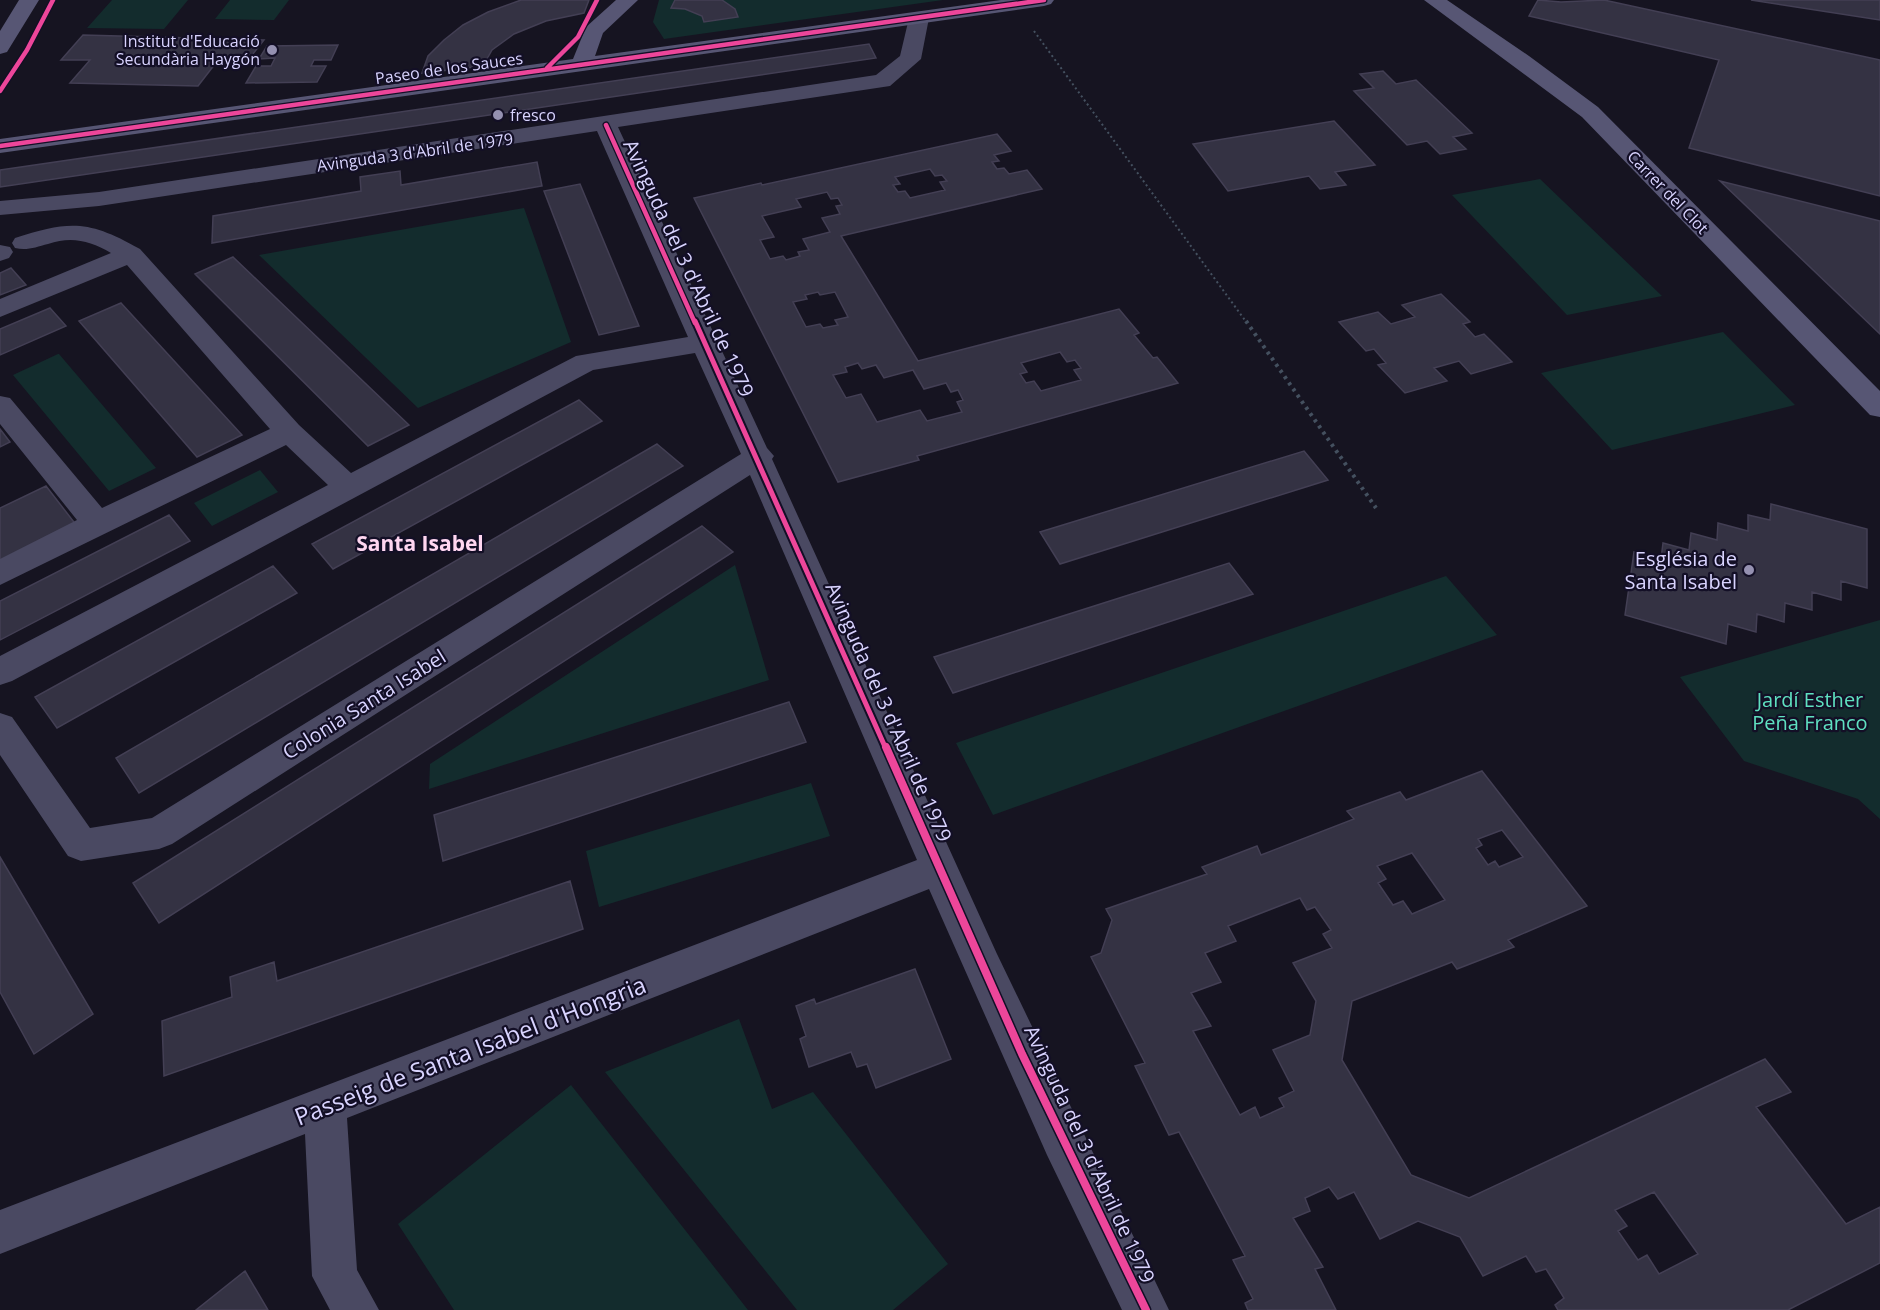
<svg xmlns="http://www.w3.org/2000/svg" width="1880" height="1310" viewBox="0 0 1880 1310" font-family="'Open Sans',sans-serif">
	<rect width="100%" height="100%" fill="#161421"/>
	<!-- green -->
	<path fill="#132c2d" d="M112,0H188L164,29L87,28Z
		M230,0H289L274,20L215,19Z
		M659,0H943L664,39L653,22Z
		M1540,179L1662,296L1567,315L1452,195Z
		M524,208L571,342L418,408L259,255Z
		M1723,332L1795,405L1612,450L1541,373Z
		M58,354H59L156,468L109,491L13,375Z
		M260,470L278,492L212,526L194,503Z
		M735,565L769,680L429,789L430,764Z
		M1446,576L1497,635L993,815L956,743Z
		M1880,620V819L1858,799L1744,761L1680,677Z
		M811,783L830,836L599,907L586,851Z
		M739,1019L772,1109L813,1092L948,1264L893,1310H797L605,1072Z
		M571,1085L748,1310H454L398,1224Z"/>
	<!-- building -->
	<path fill="#343243" stroke="#433f54" stroke-width="1.5" fill-rule="evenodd" d="M589,0L584,13L546,21L514,34L492,50L483,66L422,73L428,56L444,40L463,25L488,12L521,0Z
		M675,0H722L735,9L738,17L704,22L702,16L685,9L671,8Z
		M1538,0L1561,2L1604,0L1880,60V196L1689,148L1719,60L1529,16Z
		M1751,0H1880V20Z
		M83,35L264,40L245,64H215L198,86L70,83L90,60H61Z
		M869,44L876,58L0,187V170Z
		M338,45L331,60H314L311,66H326L317,82L246,83L256,66H271L275,58L259,59L267,46Z
		M1383,71L1396,84L1416,80L1472,133L1453,137L1466,149L1440,154L1427,141L1407,145L1354,91L1374,88L1360,74Z
		M1334,121L1375,165L1335,172L1346,185L1320,189L1309,176L1228,191L1193,144Z
		M997,134L1011,151L994,155L999,161L992,162L997,169L1004,168L1009,174L1027,170L1042,189L841,236L918,361L1119,309L1139,333L1134,335L1153,358L1157,357L1178,383L917,456L919,460L838,482L694,198L761,183L762,185ZM930,169L935,176L942,175L947,181L940,182L945,190L910,198L905,191L898,192L893,185L900,184L895,177ZM827,192L831,199L838,198L842,205L836,206L840,214L822,218L830,232L803,239L809,250L798,252L800,256L786,260L783,256L770,259L760,240L774,237L762,216L801,207L796,199ZM818,292L820,295L835,292L848,317L835,320L838,325L823,328L820,324L806,327L793,302L807,299L805,295ZM1060,352L1067,362L1075,360L1081,368L1074,370L1081,380L1041,391L1034,381L1026,383L1020,374L1027,372L1021,363ZM858,363L862,369L876,365L884,378L913,370L924,389L946,383L951,392L958,390L963,400L957,402L962,412L927,421L920,410L877,422L861,394L846,398L833,375L847,372L845,367Z
		M537,162L542,186L212,243L213,216L361,191L360,177L400,171L401,185Z
		M1720,181L1880,221V334Z
		M580,184L639,326L599,335L544,191Z
		M233,257L409,425L368,446L195,274Z
		M11,268L26,285L0,295V273Z
		M1441,294L1470,322L1463,324L1475,337L1484,334L1512,362L1471,374L1459,361L1434,368L1447,381L1405,393L1378,365L1386,363L1374,349L1366,351L1339,322L1378,312L1391,324L1415,317L1402,305Z
		M121,303L242,435L197,457L79,321Z
		M50,308L66,326L0,355V329Z
		M579,400L602,421L333,569L312,544Z
		M0,429L10,442L0,447Z
		M657,444L683,466L139,793L116,758Z
		M1304,451L1328,480L1060,564L1040,532Z
		M46,486L77,526L0,565V508Z
		M1771,504L1867,529V588L1841,581V600L1812,592V610L1785,603L1784,622L1757,614L1756,632L1728,624L1726,644L1625,615L1634,552L1661,559L1663,543L1689,550L1691,533L1717,540L1718,523L1748,531V515L1770,520Z
		M169,515L190,541L0,640V601Z
		M702,526L733,552L159,923L133,883Z
		M1229,563L1253,594L953,693L934,657Z
		M273,566L297,593L57,728L35,697Z
		M789,702L806,742L443,861L434,815Z
		M1482,771L1587,906L1508,940L1514,947L1457,969L1452,962L1352,1001L1342,1060L1411,1175L1469,1198L1765,1059L1791,1092L1756,1107L1846,1224L1880,1207V1263L1788,1310H1558L1555,1305L1564,1298L1546,1269L1536,1272L1526,1256L1483,1276L1460,1237L1418,1221L1380,1239L1354,1192L1338,1199L1329,1187L1305,1198L1310,1211L1293,1218L1323,1267L1315,1269L1336,1310H1248L1245,1303L1253,1299L1233,1260L1245,1256L1179,1132L1169,1135L1135,1066L1145,1063L1091,957L1101,953L1112,920L1106,909L1207,874L1202,867L1257,846L1261,855L1354,819L1347,811L1400,792L1406,800ZM1502,830L1523,857L1499,867L1495,861L1488,865L1476,848L1482,845L1478,839ZM1412,853L1445,900L1412,914L1403,901L1393,905L1378,883L1386,879L1377,866ZM1300,898L1307,910L1315,907L1331,930L1323,934L1332,948L1293,963L1316,1001L1310,1035L1273,1050L1294,1091L1279,1098L1284,1107L1260,1118L1255,1107L1240,1115L1193,1031L1211,1026L1191,993L1221,982L1205,953L1236,941L1228,926ZM1654,1192L1698,1254L1659,1274L1647,1255L1638,1260L1618,1231L1627,1226L1615,1210Z
		M0,857L93,1014L34,1054L0,992Z
		M570,881L583,929L164,1076L162,1021L232,997L230,977L274,962L277,981Z
		M915,969L951,1059L876,1088L867,1064L857,1067L851,1052L809,1067L800,1039L806,1036L796,1006L814,999L816,1004Z
		M245,1271L268,1310H196Z"/>
	<g fill="none" stroke-linecap="round" stroke-linejoin="round">
		<!-- path-far1 -->
		<path stroke="#44505f" stroke-width="2" stroke-dasharray="2 3" stroke-linecap="butt" d="M1034,31L1247,323"/>
		<!-- path -->
		<path stroke="#44505f" stroke-width="4" stroke-dasharray="3 4.5" stroke-linecap="butt" d="M1246,321L1376,508"/>
		<!-- street -->
		<path fill="#4a4962" fill-rule="evenodd" d="M919,12L926,14L929,18L921,59L890,86L618,127L767,448L774,456L772,459L997,954L1169,1310H1122L1047,1155L929,889L347,1118L357,1270L379,1310H330L312,1276L305,1134L0,1254V1210L917,860L750,475L172,844L159,849L81,861L68,856L0,755V713L12,717L90,828L152,818L741,454L695,353L593,370L12,681L0,685V656L328,485L286,445L0,585V559L77,520L0,424V396L10,398L102,508L270,429L127,265L0,317V299L111,253C90,241 72,236 48,244C36,247 27,251 15,248L12,243L15,238C70,220 89,220 140,249L299,425L351,473L576,356L688,337L597,131L99,206L0,215V201L99,192L876,75L900,56L909,18L912,14Z
			M0,245L10,247L13,252L9,258L0,261Z"/>
		<!-- secondary -->
		<path fill="#575674" fill-rule="evenodd" d="M19,0H39L7,52L0,54V31Z
			M616,0H638L603,33L595,56L1001,0H1054L1051,4L1044,6L0,153V139L573,59L586,27Z
			M1424,0H1447L1529,56L1598,107L1880,391V417L1870,415L1582,117Z"/>
		<defs>
			<path id="cycleway-far2" d="M547,68L578,37L597,0
				M0,91L27,50L53,0
				M606,125L695,323
				M0,146L1044,0"/>
			<path id="cycleway-far1" d="M695,321L886,749"/>
			<path id="cycleway" d="M886,747L1022,1054L1146,1310"/>
		</defs>
		<!-- cycleway-far2 casing -->
		<use href="#cycleway-far2" stroke="#130f26" stroke-width="7"/>
		<!-- cycleway-far1 casing -->
		<use href="#cycleway-far1" stroke="#130f26" stroke-width="9"/>
		<!-- cycleway casing -->
		<use href="#cycleway" stroke="#130f26" stroke-width="11"/>
		<!-- cycleway-far2 -->
		<use href="#cycleway-far2" stroke="#ed469a" stroke-width="4.5"/>
		<!-- cycleway-far1 -->
		<use href="#cycleway-far1" stroke="#ed469a" stroke-width="5"/>
		<!-- cycleway -->
		<use href="#cycleway" stroke="#ed469a" stroke-width="8"/>
	</g>
	<!-- markers -->
	<g fill="#9591b1" stroke="#130f26" stroke-width="2">
		<circle cx="272" cy="50" r="6"/>
		<circle cx="498" cy="115" r="6"/>
		<circle cx="1749" cy="570" r="6"/>
	</g>
	<g text-anchor="middle" dominant-baseline="central" stroke-width="4.5" stroke-linejoin="round" paint-order="stroke">
		<!-- far-poi labels -->
		<g font-size="16" fill="#d9d4ff" stroke="#130f26" text-anchor="end">
			<text x="260" y="41">Institut d'Educació<tspan x="260" dy="18">Secundària Haygón</tspan></text>
			<text x="510" y="115" text-anchor="start">fresco</text>
		</g>
		<!-- far-street labels -->
		<g font-size="16" fill="#d9d4ff" stroke="#130f26">
			<text transform="translate(449 68) rotate(-8)">Paseo de los Sauces</text>
			<text transform="translate(415 152) rotate(-8)">Avinguda 3 d'Abril de 1979</text>
			<text transform="translate(1668 192) rotate(46)">Carrer del Clot</text>
		</g>
		<!-- street labels -->
		<g font-size="20" fill="#d9d4ff" stroke="#130f26">
			<text transform="translate(689 268) rotate(65)">Avinguda del 3 d'Abril de 1979</text>
			<text transform="translate(364 704) rotate(-32)">Colonia Santa Isabel</text>
			<text transform="translate(889 712) rotate(66)">Avinguda del 3 d'Abril de 1979</text>
			<text transform="translate(1090 1154) rotate(65)">Avinguda del 3 d'Abril de 1979</text>
		</g>
		<!-- poi labels -->
		<g font-size="20" fill="#d9d4ff" stroke="#130f26" text-anchor="end">
			<text x="1737" y="558">Església de<tspan x="1737" dy="23">Santa Isabel</tspan></text>
		</g>
		<!-- park labels -->
		<g font-size="20" fill="#5fe0c0" stroke="#130f26">
			<text x="1810" y="699">Jardí Esther<tspan x="1810" dy="23">Peña Franco</tspan></text>
		</g>
		<!-- neighbourhood labels -->
		<g font-size="21" font-weight="bold" fill="#ffd6f0" stroke="#130f26">
			<text x="420" y="543">Santa Isabel</text>
		</g>
		<!-- near-street labels -->
		<g font-size="24" fill="#d9d4ff" stroke="#130f26">
			<text transform="translate(470 1050) rotate(-21)">Passeig de Santa Isabel d'Hongria</text>
		</g>
	</g>
</svg>
